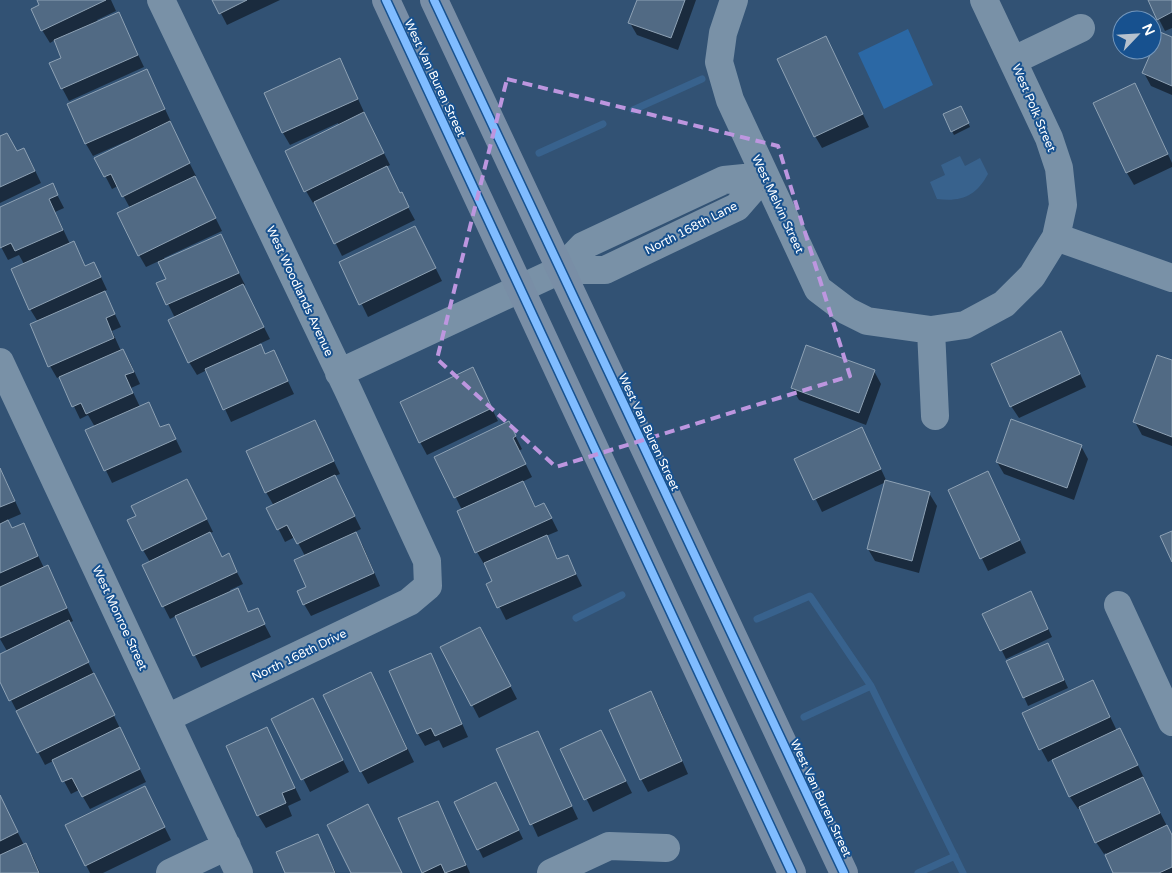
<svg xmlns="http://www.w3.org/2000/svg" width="1172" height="873" viewBox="0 0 1172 873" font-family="'Varela Round',sans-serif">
	<rect width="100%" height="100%" fill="#325274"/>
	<!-- green -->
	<path fill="#2b68a5" d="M908,29L933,85L884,109L858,53Z"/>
	<!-- water -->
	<path fill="#38628d" d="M960,156L965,166L980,158L988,174C976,196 962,202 937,199L930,182L945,175L941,165Z"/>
	<!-- shadow -->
	<path fill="#0007" d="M38,0H111L116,11L97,20L98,22L118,13L144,67L69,101L62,88L63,59L55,40L50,43L42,30L40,5Z
		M214,0H280L227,25Z
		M638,0H696L678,50L637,35L630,23Z
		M1149,0H1172V28L1165,31Z
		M1172,38V95L1151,86L1144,73Z
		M832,50L869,127L822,148L815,136Z
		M340,60L364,112H363L390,165L386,167L415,220L342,256L315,202L313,203L306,191L339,125L338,123L290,145L283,133Z
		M146,70L153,83L171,122H169L196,176L195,177L222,231L164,258L165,261L220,235L245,285L243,286L270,339L259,344L266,355L274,352L294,394L231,422L207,370L197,375L189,362L175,318L158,284L167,280L159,261L146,267L139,255L130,208L118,186L112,189L96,158L128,143L127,141L93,156L86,144Z
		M1141,97L1172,163V167L1134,185L1127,173Z
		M963,111L970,127L954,135L952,131Z
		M0,138L31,162L41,183L0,203Z
		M52,185L64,208L55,212L70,244L73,242L86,267L93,263L100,275L107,290L104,291L121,327L112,331L121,351L123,350L130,362L140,384L131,388L140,407L148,403L161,428L169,425L182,452L112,483L87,431L95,427L88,415L80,419L60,377L57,378L50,366L38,322L30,309L24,264L19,255L8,260L0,245V208Z
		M415,227L442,281L368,317L341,262Z
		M1067,345L1086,387L1019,418L1011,406Z
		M1172,361V446L1142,435L1135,422Z
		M472,369L498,421L427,455L420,442Z
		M874,371L881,384L866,425L799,400L792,388Z
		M321,434L340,474L335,476L361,529L355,532L363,546L380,586L311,616L304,604L308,587L305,556L295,537L285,542L268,508L274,506L266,492Z
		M515,435L522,449L519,451L532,477L522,482L536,508L551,517L558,531L546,536L558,560L567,556L582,586L506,620L488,584L493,582L485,564H484L477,552L462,510L436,457Z
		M868,441L887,482L929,493L937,506L919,573L875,561L868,549L886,482L822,512L796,459Z
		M1081,446L1088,459L1074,500L1004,474L997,462Z
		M0,468L21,514L7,520L12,529L23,524L44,568L47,567L54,579L73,621L69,623L146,782L90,809L79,790L71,794L53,761L45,765L0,679V655L7,651L0,639Z
		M988,473L1026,553L988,571L949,491Z
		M194,493L213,532L209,533L222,558L228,555L243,584L230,590L231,593L237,590L249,613L257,610L271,637L201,668L176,616L170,619L143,566L150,562L143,550Z
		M1035,601L1052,637L1006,659L984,614Z
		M487,641L517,699L479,718L442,647Z
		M1048,644L1068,688L1028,706L1024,697Z
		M430,654L437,667L468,737L443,748L439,740L425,746L418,734Z
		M1093,681L1117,731L1120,730L1127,742L1144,778L1143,779L1172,836V873H1115L1106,853L1104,854L1096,842L1080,808L1078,809L1070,797L1053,759L1048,762L1041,749Z
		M377,686L414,762L368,784L361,771Z
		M650,693L658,705L688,774L648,792L641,779Z
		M319,712L349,772L310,792L273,719Z
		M267,729L301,800L288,806L292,816L266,828L258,815Z
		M601,731L632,793L593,812L562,750Z
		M537,732L578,819L538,837L498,750Z
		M500,792L523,839L483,858L456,803Z
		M0,797L24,845H26L33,857L40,873H0Z
		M151,800L171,840L103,873H90L86,865Z
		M437,802L444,815L470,873H423L399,819Z
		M317,835L336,873H287Z"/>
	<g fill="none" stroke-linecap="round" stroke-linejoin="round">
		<!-- stream -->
		<path stroke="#38628d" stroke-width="7" d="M633,110L702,79
			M539,153L603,124
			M576,618L622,595
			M757,619L810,596L871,686L963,873
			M804,717L871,686
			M918,873L955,856"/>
	</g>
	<!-- building -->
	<path fill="#516a84" stroke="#8ea2b5" d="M37,0H106L41,31L31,9L39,5Z
		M212,0H247L219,14Z
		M637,0H685L671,38L628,23Z
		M1148,0H1172V12L1157,20Z
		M119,12L138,55L61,89L49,63L61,58L54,40Z
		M1160,32L1172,37V86L1142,73Z
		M826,36L863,114L814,137L777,59Z
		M340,58L358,99L282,133L264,93Z
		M147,69L165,109L85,144L67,104Z
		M1135,83L1168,154L1126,173L1093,103Z
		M961,106L969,123L951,132L943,114Z
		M364,112L384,153L304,192L285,151Z
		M170,121L190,163L122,197L111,174L104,177L94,158Z
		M7,133L17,151L24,148L35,171L0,187V136Z
		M387,166L400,193L402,192L409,207L334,244L314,202Z
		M195,176L216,218L138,256L117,213Z
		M53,183L58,195L49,199L63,230L15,251L11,243L0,248V207Z
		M415,226L436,268L359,305L339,262Z
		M221,234L239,273L166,305L156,283L166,279L158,262Z
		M74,241L85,266L94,262L101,277L29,310L11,269Z
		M243,284L264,327L188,363L168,320Z
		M105,291L115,314L106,318L114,338L48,367L30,324Z
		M1061,331L1080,374L1010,407L991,364Z
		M261,344L265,354L274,350L288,381L223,410L205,369Z
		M806,345L875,370L859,413L791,388Z
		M123,349L134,372L125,375L133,393L86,414L81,403L72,407L59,377Z
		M1157,355L1172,360V437L1133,422Z
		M473,367L492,408L419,443L400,402Z
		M149,402L160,427L169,424L176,439L104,471L85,430Z
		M1011,419L1082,445L1067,488L996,462Z
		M315,420L334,461L265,493L246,451Z
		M509,421L516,436L513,438L526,464L454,498L434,457Z
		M862,427L881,469L813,500L794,459Z
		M0,468L15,501L0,507Z
		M988,471L1020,540L980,559L948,490Z
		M335,475L355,516L297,544L287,525L277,530L266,508Z
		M187,479L207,519L142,551L127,520L136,516L131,506Z
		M885,480L930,492L912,561L867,549Z
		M523,481L535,507L544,503L552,518L475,553L457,511Z
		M8,520L12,528L24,523L38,556L0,573V524Z
		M1172,531V562L1160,536Z
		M210,532L222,557L229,553L237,572L162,607L142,565Z
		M356,532L374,573L303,605L297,591L306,587L294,560Z
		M547,535L557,559L568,555L576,574L497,608L486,584L492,581L484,563Z
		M48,565L67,608L0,638V587Z
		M238,588L248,612L258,608L265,624L193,656L175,616Z
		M1031,591L1048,629L1000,651L982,614Z
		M69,620L89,662L9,701L0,682V654Z
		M480,627L511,686L471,706L440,647Z
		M1048,643L1064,680L1023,698L1006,661Z
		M431,653L462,724L435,736L431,728L417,734L389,671Z
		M371,672L407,749L360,772L323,695Z
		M94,673L115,715L37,753L16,711Z
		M1093,680L1110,717L1039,750L1022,713Z
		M651,691L682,761L640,780L609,710Z
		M313,698L343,760L301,780L271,719Z
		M120,727L140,769L82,797L72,778L62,782L52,760Z
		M267,727L295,788L282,793L286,803L257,816L226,746Z
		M1120,728L1138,765L1069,797L1052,760Z
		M601,730L626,781L584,800L560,749Z
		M538,731L572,806L530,825L496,749Z
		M1143,777L1160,813L1095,843L1079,807Z
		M496,782L519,830L477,850L454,802Z
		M145,786L165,827L85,866L65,825Z
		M0,795L18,832L0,841Z
		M438,801L466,865L445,873L441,864L422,873L398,818Z
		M368,804L402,873H351L327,825Z
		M1167,825L1172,835V867L1159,873H1113L1105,855Z
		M318,834L335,873H285L276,852Z
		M26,843L39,873H0V855Z"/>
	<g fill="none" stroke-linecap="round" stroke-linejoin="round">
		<!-- minor -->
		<path stroke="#7991a7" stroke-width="28" d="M161,0L348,390L427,561L428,586L409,602L167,718
			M734,0L723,33L719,62L730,100L818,289L847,311L867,321L931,330L965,325L1004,304L1032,276L1056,237L1063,205L1059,168L1049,138L984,0
			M1014,60L1081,28
			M1056,237L1172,278
			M560,270H605L737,207L764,176
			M931,330L935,416
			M0,362L239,873
			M339,373L560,270L583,246L724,180L764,176
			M1118,605L1172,722
			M170,873L227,846
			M551,873L609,846L666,848"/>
		<!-- major -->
		<path stroke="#798ea6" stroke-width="28" d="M386,0L792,873
			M434,0L844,873"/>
		<defs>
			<path id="cycleway" d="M386,0L792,873
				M434,0L844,873"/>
		</defs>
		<!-- cycleway casing -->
		<use href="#cycleway" stroke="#17518f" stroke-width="11"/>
		<!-- cycleway -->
		<use href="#cycleway" stroke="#80bcff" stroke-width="8"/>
	</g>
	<!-- marked area -->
	<path fill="none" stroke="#bd96df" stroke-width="4" stroke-dasharray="10 6" stroke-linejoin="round" d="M507,79L778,146L850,376L556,467L437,359Z"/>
	<g text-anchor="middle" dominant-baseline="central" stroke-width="4" stroke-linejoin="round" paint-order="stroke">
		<!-- street labels -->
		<g font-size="12" fill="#fff" stroke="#17518f">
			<text transform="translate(435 78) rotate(65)">West Van Buren Street</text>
			<text transform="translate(1034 108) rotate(67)">West Polk Street</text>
			<text transform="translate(778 204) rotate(65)">West Melvin Street</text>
			<text transform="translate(691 228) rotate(-27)">North 168th Lane</text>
			<text transform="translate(300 291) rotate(65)">West Woodlands Avenue</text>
			<text transform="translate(649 432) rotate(65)">West Van Buren Street</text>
			<text transform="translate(120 618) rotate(65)">West Monroe Street</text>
			<text transform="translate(299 655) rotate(-26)">North 168th Drive</text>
			<text transform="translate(821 798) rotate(65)">West Van Buren Street</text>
		</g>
	</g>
	<!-- north arrow -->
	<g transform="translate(1137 35) rotate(65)"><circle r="24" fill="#17518f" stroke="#7497bc"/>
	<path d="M0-4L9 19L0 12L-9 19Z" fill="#b7c2ce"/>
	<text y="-8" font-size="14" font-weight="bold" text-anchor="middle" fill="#ffffff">N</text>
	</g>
</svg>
